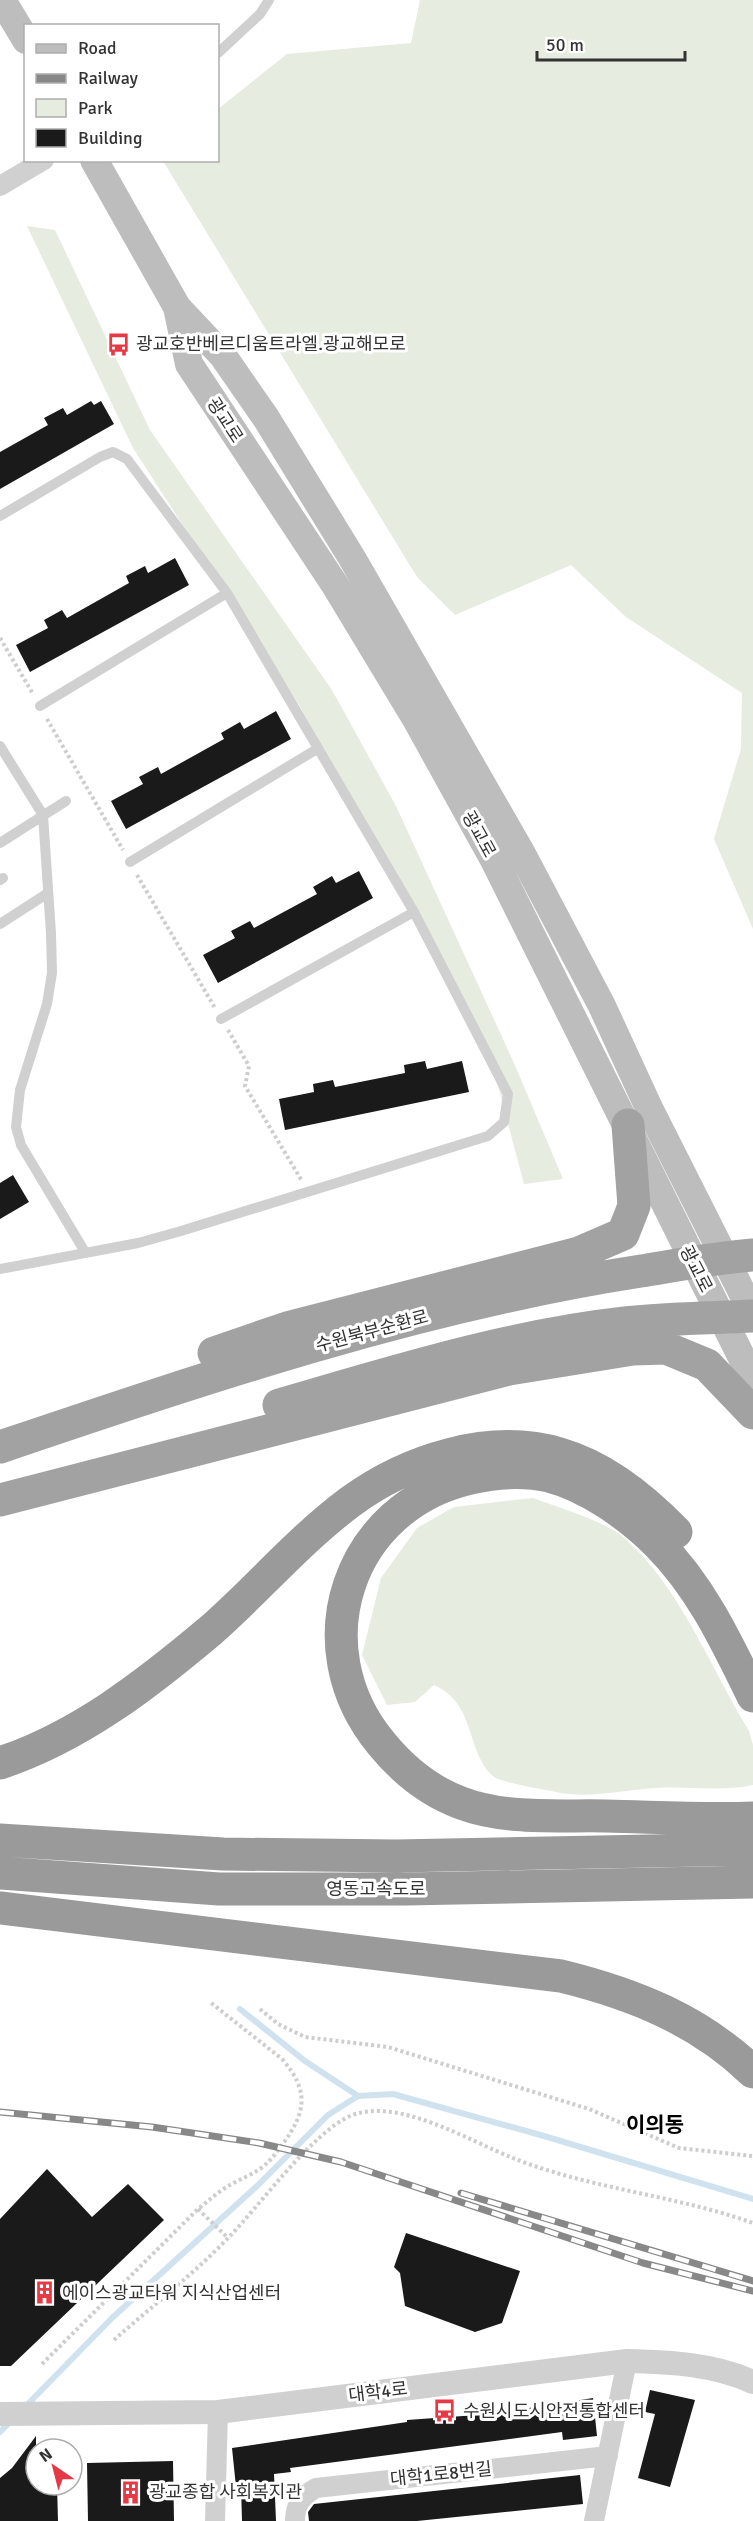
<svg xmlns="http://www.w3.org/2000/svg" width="753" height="2521" viewBox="0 0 753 2521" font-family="Signika,'Noto Sans KR',sans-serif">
	<rect width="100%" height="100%" fill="#fff"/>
	<!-- green -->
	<path fill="#e6ecdf" d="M420,0H753V929L714,839L741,749L742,693L626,617L571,565L455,615L417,577L163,161L218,160V109L287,54L411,43Z
		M27,226L55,230L150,430L332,690L396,806L514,1063L563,1179L524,1184L496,1078L299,705L133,448Z
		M533,1498C557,1507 604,1521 622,1536C679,1584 711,1669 749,1731L753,1745V1785C721,1792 690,1786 657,1788C629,1789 598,1797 570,1794C560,1793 500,1782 494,1777C465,1752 477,1704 434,1685L415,1702L387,1705L362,1655L381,1578L417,1528L454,1507Z"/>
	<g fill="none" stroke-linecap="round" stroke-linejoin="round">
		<!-- stream -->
		<path stroke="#cfe2ee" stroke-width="6" d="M240,2009L305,2061L358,2096
			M25,2407L112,2318L257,2186L328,2115L358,2096L393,2094L544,2136L753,2199
			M0,2432L12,2420"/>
	</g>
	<!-- building -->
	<path fill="#1a1a1a" d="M91,401L94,405L101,401L114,424L0,489V452L48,425L44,418L63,408L67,415Z
		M175,558L189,585L30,672L16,645L48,628L44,620L62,610L67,618L129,583L126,576L145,566L148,573Z
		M276,711L291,739L126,829L111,801L143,784L139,777L158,767L161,774L224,739L221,733L240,722L244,729Z
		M359,871L373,898L218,983L203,955L235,938L231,931L250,921L254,928L317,894L313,887L332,876L336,883Z
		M425,1061L427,1069L462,1061L469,1092L285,1130L279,1099L314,1092L313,1084L333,1080L335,1087L405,1073L404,1065Z
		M13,1175L29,1202L0,1219V1183Z
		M47,2169L92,2217L128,2184L164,2220L11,2366H0V2219Z
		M406,2233L520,2271L502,2323L475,2332L405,2306L400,2273L394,2267Z
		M650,2390L695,2400L670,2487L638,2478L655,2414L645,2412Z
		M593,2398L597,2436L563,2440L562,2432L290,2468L291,2472L274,2474L276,2521H242L241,2486L236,2487L232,2448L407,2422V2420L491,2414Z
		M36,2436V2485H57L58,2521H0V2478L12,2468Z
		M173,2461L174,2521H88L87,2463Z
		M580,2475L583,2504L417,2521H309L308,2512L314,2504Z"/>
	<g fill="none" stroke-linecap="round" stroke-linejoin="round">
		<!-- path -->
		<path stroke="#cdcdcd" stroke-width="4" stroke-dasharray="3 3" stroke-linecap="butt" d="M0,638L33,694
			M47,719L123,850
			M137,875L215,1008
			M228,1030L249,1066L245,1086L302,1181
			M260,2009L278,2024L305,2037L388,2047L589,2109L679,2148L752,2156
			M198,2209L228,2238
			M114,2340C152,2306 194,2274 229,2237C261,2204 311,2134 350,2116C397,2096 469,2141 513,2158C590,2189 675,2195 753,2223
			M42,2364L198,2209C208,2201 217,2193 228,2186C240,2179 257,2173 267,2163C273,2158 277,2151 282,2145C306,2113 310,2091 282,2059L210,2002"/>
		<!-- service -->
		<path stroke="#d0d0d0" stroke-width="10" d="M218,53L260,14L269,0
			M0,516L100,457L113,452L127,459L227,593L414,912L508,1094L504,1122L488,1136L181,1231L138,1243L0,1269
			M40,706L227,593
			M0,746L43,815L51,933L52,973L47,1004L20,1090L16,1127L21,1145L85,1252
			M0,843L66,801
			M130,862L317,749
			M0,880L3,878
			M0,924L48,893
			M221,1019L414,912"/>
		<!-- minor -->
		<path stroke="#d0d0d0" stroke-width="20" d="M0,186L44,160
			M215,2521L218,2412
			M295,2521C295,2504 302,2496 316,2488L608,2456
			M594,2521L627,2361"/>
		<!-- tertiary -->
		<path stroke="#d0d0d0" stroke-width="24" d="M0,2414L218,2412L627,2361C669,2362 714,2364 753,2382"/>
		<!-- secondary -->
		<path stroke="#bdbdbd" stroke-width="28" d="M2,0L26,40
			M94,160L177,307L223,356L266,418L352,558L522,854L602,1006L649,1108L753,1314
			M177,307L189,364L335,585L416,719L494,860L753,1380"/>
		<!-- trunk -->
		<path stroke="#a2a2a2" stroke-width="33" d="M214,1353L287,1328L579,1253L623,1234L634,1206L628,1125
			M279,1405C393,1372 508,1336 625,1323C667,1318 711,1318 753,1316
			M0,1447C210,1376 421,1305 641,1271C678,1265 715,1258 753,1255
			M0,1500L509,1369L633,1349L666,1348L707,1365L753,1413"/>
		<!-- motorway -->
		<path stroke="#9a9a9a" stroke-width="33" d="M753,1696C727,1643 701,1587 658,1544C630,1516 588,1486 549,1476C522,1470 497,1472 471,1478C347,1506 301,1646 381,1743C402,1769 429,1791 461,1803C506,1820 559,1815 606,1816C655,1817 704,1820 753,1818
			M0,1763C79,1737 147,1684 210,1631C258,1589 299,1540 350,1502C407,1460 490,1433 560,1454C605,1467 644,1499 676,1532
			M0,1840L223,1854L396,1856L753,1849
			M0,1873L219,1889H406L753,1882
			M0,1908L561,1976C634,1994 699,2020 753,2072"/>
		<defs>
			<path id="rail" d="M0,2112L152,2127L259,2143L341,2162L643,2263L753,2291
				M461,2193L753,2281"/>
		</defs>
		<!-- rail casing -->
		<use href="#rail" stroke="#888" stroke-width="7"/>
		<!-- rail -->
		<use href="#rail" stroke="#fff" stroke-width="4.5" stroke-dasharray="14" stroke-linecap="butt"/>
	</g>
	<!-- icons -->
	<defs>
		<symbol id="bus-bare" viewBox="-9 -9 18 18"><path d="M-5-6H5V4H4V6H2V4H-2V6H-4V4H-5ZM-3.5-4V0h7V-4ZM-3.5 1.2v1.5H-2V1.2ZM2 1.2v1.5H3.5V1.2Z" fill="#e63946" stroke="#fff" stroke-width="2.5" paint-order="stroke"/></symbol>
		<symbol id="building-bare" viewBox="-9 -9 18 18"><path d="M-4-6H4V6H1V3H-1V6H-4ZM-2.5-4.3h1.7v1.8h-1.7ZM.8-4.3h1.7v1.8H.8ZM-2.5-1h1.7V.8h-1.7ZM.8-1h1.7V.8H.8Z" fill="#e63946" stroke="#fff" stroke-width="2.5" paint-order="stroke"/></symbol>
	</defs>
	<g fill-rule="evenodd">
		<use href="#bus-bare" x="102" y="328" width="33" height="33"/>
		<use href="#building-bare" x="28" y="2276" width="33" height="33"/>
		<use href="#bus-bare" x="428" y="2394" width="33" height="33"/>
		<use href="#building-bare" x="114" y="2476" width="33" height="33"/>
	</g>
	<g text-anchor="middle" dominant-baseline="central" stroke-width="6" stroke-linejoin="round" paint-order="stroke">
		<!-- poi labels -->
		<g font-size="18" fill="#333" stroke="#fff" text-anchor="start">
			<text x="136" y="344">광교호반베르디움트라엘.광교해모로</text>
			<text x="62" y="2293">에이스광교타워 지식산업센터</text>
			<text x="463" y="2411">수원시도시안전통합센터</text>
			<text x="149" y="2492">광교종합 사회복지관</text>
		</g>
		<!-- street labels -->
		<g font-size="18" fill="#333" stroke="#fff">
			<text transform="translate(225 420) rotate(57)">광교로</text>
			<text transform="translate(479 834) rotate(61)">광교로</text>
			<text transform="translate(696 1269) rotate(63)">광교로</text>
			<text transform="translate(372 1331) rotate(-15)">수원북부순환로</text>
			<text x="376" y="1889">영동고속도로</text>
			<text transform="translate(378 2392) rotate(-7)">대학4로</text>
			<text transform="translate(441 2474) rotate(-6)">대학1로8번길</text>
		</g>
		<!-- quarter labels -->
		<g font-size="21" font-weight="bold" fill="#000" stroke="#fff">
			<text x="655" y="2125">이의동</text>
		</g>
	</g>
	<!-- legend -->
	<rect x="24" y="24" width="195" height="138" fill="#ffffff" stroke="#adadad" stroke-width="1.5"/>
	<rect x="36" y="44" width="30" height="9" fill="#bdbdbd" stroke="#adadad" stroke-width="1.5"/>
	<text x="78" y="54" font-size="18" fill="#333333">Road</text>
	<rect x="36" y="74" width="30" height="9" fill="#888888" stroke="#adadad" stroke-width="1.5"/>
	<text x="78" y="84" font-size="18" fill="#333333">Railway</text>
	<rect x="36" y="99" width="30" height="18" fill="#e6ecdf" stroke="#adadad" stroke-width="1.5"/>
	<text x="78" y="114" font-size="18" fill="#333333">Park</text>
	<rect x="36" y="129" width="30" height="18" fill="#1a1a1a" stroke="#adadad" stroke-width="1.5"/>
	<text x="78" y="144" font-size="18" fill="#333333">Building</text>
	<!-- north arrow -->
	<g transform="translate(54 2467) rotate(325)"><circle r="28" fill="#ffffff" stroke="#adadad" stroke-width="1.5"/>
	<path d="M0-4.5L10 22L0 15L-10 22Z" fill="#e63946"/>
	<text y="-9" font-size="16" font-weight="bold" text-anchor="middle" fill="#333333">N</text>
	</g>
	<!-- scale -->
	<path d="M537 51v9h148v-9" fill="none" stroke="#333333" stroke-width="3"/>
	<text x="546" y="51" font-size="18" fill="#333333" stroke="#ffffff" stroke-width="4.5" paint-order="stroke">50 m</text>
</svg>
